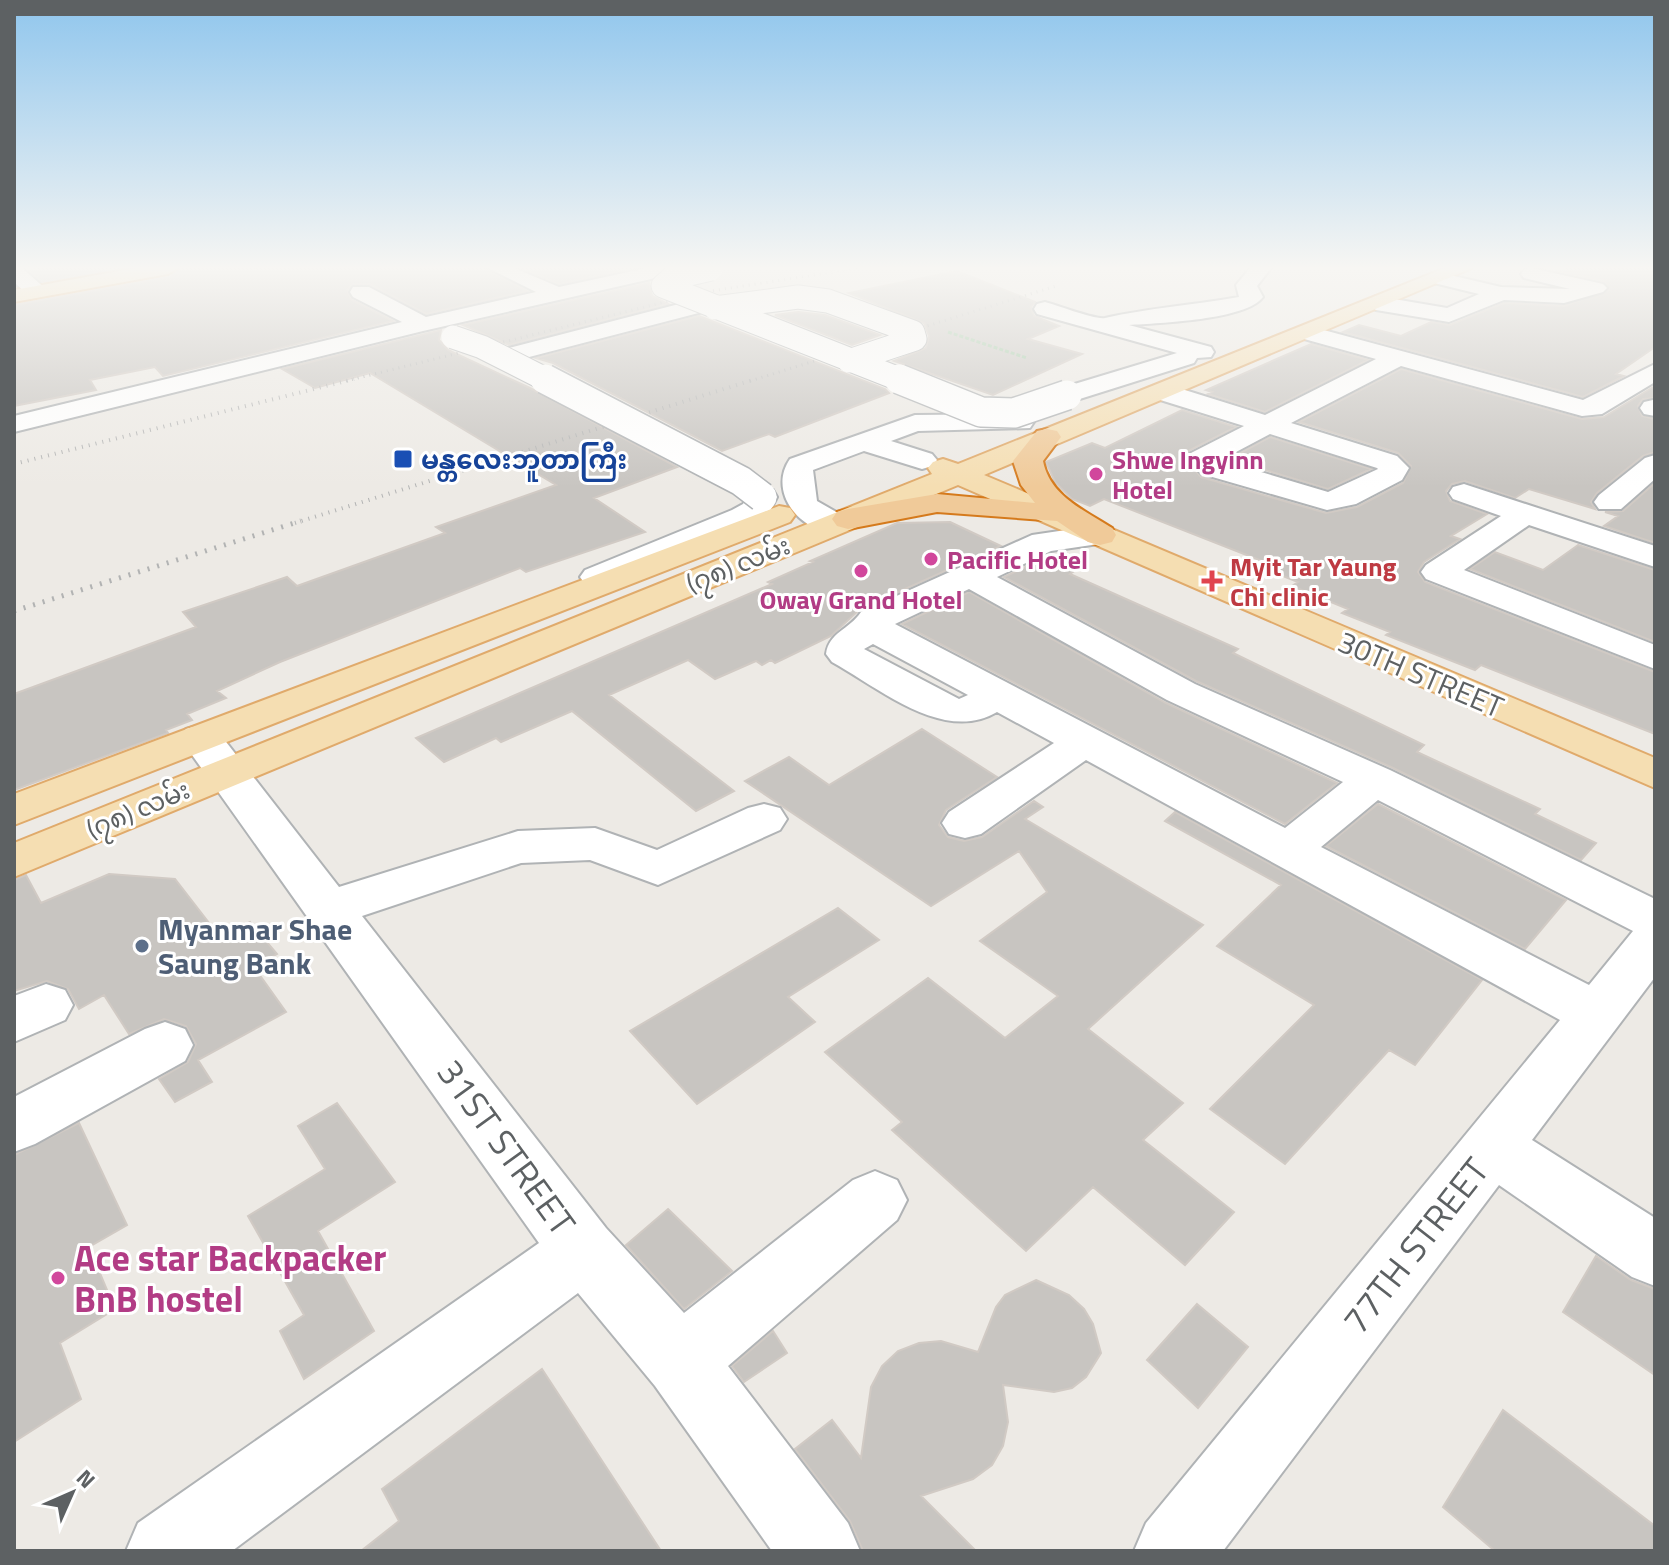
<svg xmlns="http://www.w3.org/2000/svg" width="1669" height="1565" viewBox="0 0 1669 1565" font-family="'Titillium Web','Noto Sans Myanmar',sans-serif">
	<rect width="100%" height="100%" fill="#edeae5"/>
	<!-- building -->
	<path fill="#c8c5c1" stroke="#d1cac4" stroke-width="2" d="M43,268H121L42,282L29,270Z
		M181,268H485L527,291L426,314L370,284H353L347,290L352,300L393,321L163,376L155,367L90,380L96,390L14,406V305L169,277Z
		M521,268H635L559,284Z
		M1567,268H1655V347L1616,374L1624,376L1583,397L1343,332L1359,325L1401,336L1431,322L1450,325L1504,303L1564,306L1609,290L1604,281L1559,271Z
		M957,271L1035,302L1031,307L1034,316L1059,326L1028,339L1082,354L993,395L894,361L926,348L929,336L924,323L849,293Z
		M649,283L652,296L668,304L509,345L463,325Z
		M798,312L825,315L880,335L852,345L775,315Z
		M699,316L885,389L889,393L775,437L769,434L722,451L553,363L536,358Z
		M441,330L439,340L448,350L530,388L677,467L594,498L645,532L526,572L520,568L280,662L217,691L226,698L187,714L192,720L166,730L168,733L14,790V694L196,627L183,612L287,577L297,586L445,533L436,527L556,485L370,373L315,388L282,369Z
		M1311,344L1368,360L1265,412L1208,394L1212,392L1206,390Z
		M1401,369L1582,419L1604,417L1655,386V398L1643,399L1638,406L1642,416L1655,419V452L1643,456L1597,493L1591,502L1595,509L1529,489L1515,498L1465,481L1452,484L1446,491L1450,501L1487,514L1451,536L1460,539L1424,562L1418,572L1425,582L1655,672V734L1481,665L1475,670L1386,635L1390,632L1342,613L1348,609L1292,586L1298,582L1260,567L1267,563L1104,499L1090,506L1072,499L1055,482L1046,462L1092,443L1105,448L1182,410L1236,427L1190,450L1184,457L1201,477L1326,513L1357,507L1403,483L1411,466L1398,453L1299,422Z
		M1270,437L1371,469L1328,489L1229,459Z
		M1655,483V543L1604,526L1618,516L1605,512L1623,511Z
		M950,522L1001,546L860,609L831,636L775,663L771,660L762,665L756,661L715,679L688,660L609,695L734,791L696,811L572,711L501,742L496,738L444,762L416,738L772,584L768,582L813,562L810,561L897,523Z
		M1578,545L1655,570V642L1470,569L1495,552L1543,570Z
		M1046,557L1076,570L1070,574L1238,649L1233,653L1424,745L1417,752L1540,809L1535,814L1596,843L1581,860L1391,767L1196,681L1004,577Z
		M969,592L1166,703L1337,783L1285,824L902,624Z
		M922,729L997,777L946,810L939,825L948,837L964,841L982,837L1034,801L1043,807L1025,819L1203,925L1088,1029L1183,1103L1143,1140L1234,1212L1185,1265L1093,1187L1026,1251L892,1130L902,1122L825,1052L928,978L1005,1038L1058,996L980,941L1047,892L1019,851L931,906L745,781L789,757L829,785Z
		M1378,804L1566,900L1525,949L1326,846Z
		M1175,812L1482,980L1415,1065L1389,1050L1285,1164L1210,1109L1314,1005L1217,946L1281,885L1165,821Z
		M109,874L175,879L220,937L250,922L277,954L254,967L286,1012L198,1060L212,1082L175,1102L159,1079L188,1062L196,1044L186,1026L164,1019L129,1034L104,995L79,1009L68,989L47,981L14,991V880L26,875L41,903Z
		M838,908L879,940L788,997L815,1022L697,1104L630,1031Z
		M337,1103L395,1182L318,1231L374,1331L304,1379L280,1331L304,1315L248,1216L325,1169L298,1126Z
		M79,1123L127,1225L89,1247L115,1309L60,1343L81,1399L14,1442V1155Z
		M668,1209L732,1271L684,1309L626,1245Z
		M1596,1256L1631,1280L1655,1289V1375L1563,1312Z
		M1036,1280L1069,1295L1084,1309L1093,1324L1101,1353L1086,1377L1072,1388L1054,1392L1003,1385L1008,1422L1003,1446L992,1465L973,1479L921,1496L976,1551H863L850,1521L795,1449L832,1420L861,1458L871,1387L882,1366L898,1351L919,1343L941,1341L978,1352L996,1307L1005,1295Z
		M1197,1304L1248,1347L1198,1408L1147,1360Z
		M773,1331L787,1353L744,1382L732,1366Z
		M542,1369L661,1551H361L399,1521L382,1489Z
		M1503,1410L1655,1526V1551H1495L1443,1507Z"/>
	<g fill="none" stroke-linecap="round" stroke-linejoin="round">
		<defs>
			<path id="minor" d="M14,268H22L48,291L45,296H29L14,282Z
				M488,268H514L559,287L647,268H683L673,274L423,331L14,432V416L402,322L353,297L350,292L353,287H369L426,317L536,292Z
				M1250,268H1271L1257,286L1263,297C1246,320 1159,323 1129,325L1211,347L1214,352L1211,357L1197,358L1194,363L1067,403L1054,395L1058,389L1177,353L1037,314L1034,309L1037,304L1045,302C1057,305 1095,320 1105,318C1148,308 1195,305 1239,297L1236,285Z
				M1531,268L1603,284L1607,288L1603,292L1564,303L1504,300L1449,322L1376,310L1365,303L1376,296L1447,308L1479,294L1430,282L1427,278L1430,274L1437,272L1501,287L1570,289L1524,278L1521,274L1524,270Z
				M706,297L714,299L717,304L714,309L502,364L490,357L493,352Z
				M1305,325L1583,400L1655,364V382L1602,414L1582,416L1401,366L1291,423L1397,456L1409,468L1402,480L1356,504L1327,510L1202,474L1186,459L1191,453L1244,426L1154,398L1150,392L1154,386H1172L1265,415L1376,359L1297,337L1293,332ZM1270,434L1377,468L1378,469L1328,492L1221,460Z
				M1653,400L1655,416L1644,414L1640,408L1644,402Z
				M1020,414L1030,416L1034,422L1030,428L918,431L891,441L932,454L937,460L932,466L922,469L864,451L813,470L817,501L845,517L850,524L845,531C807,540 765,495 790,459L915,415Z
				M1655,455V479L1621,509H1599L1594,502L1599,495L1645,458Z
				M1464,484L1655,546V567L1529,525L1464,570L1655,645V669L1426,579L1421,572L1426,565L1501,516L1453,499L1449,493L1453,487Z
				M762,488L773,490L777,497L767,517L754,524L609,584L597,587L585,584L580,577L585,570L732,510L743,504L751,490Z
				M1100,525L1112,528L1116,535L1112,542L1051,551L997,577L1195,684L1390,770L1655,899V977L1532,1140L1655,1218V1286L1632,1277L1499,1185L1223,1551H1134L1146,1523L1560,1020L1086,760L981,834L965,838L949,834L942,823L949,812L1054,743L997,712C944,744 879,688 832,662L826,654C829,632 849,630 861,612L1032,535ZM969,589L1167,700L1343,782L1285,828L895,624ZM873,644L968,695L959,699L864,649ZM1378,800L1633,931L1589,985L1321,847Z
				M201,725L216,729L339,887L518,831L595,828L657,850L748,808L764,804L780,808L787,819L780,830L658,885L590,860L521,863L362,916L606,1228L684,1313L853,1180L875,1171L897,1180L907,1200L897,1220L728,1366L848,1523L860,1551H772L655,1386L578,1293L232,1551H126L138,1523L539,1243L180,738L186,729Z
				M46,984L65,990L73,1005L65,1020L14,1042V996Z
				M165,1022L185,1029L193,1045L185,1061L35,1144L14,1152V1097L145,1029Z"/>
			<path id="major" d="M136,268H178L168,274L14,302V290Z
				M1445,268H1472L984,475L1655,758V788L958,485L14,877V843L932,474L928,468L933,462L943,459L958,464Z
				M779,506L790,508L795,515L790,522L14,825V794Z"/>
			<path id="highway" d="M1047,429L1057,431L1061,437L1043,461C1050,496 1084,510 1112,528L1116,535L1112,542L1100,545L1088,542L1057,521L937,512L848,529L837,526L832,519L837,512L848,509L937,494L1035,503L1021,485L1013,461L1037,431Z"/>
		</defs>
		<!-- minor casing -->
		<use href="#minor" stroke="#b0b3b5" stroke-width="4"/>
		<!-- major casing -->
		<use href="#major" stroke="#e0aa6b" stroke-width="4"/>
		<!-- highway casing -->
		<use href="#highway" stroke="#d57a1c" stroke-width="4"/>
		<!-- minor -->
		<use href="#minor" fill="#fff" fill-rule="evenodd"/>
		<!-- major -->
		<use href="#major" fill="#f5deb2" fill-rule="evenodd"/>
		<!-- highway -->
		<use href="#highway" fill="#f0ca99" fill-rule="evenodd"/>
		<!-- rail-far2 -->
		<path stroke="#b2b3b3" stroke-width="3" stroke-dasharray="1 5" stroke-linecap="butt" d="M346,381L705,292L858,268
			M750,381L1056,286"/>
		<!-- rail-far1 -->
		<path stroke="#b2b3b3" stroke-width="4" stroke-dasharray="1 6" stroke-linecap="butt" d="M14,464L354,379
			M295,523L756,379"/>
		<!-- rail -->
		<path stroke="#b2b3b3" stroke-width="5" stroke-dasharray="2 8" stroke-linecap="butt" d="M14,611L301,521"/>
		<defs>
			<path id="minor-bridge-far1" d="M711,269L672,278L663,286L904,381
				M715,308L798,297L828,301L913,332L915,339L849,361
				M453,337L482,347L549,381"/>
			<path id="minor-bridge" d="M545,379L741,481L762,497
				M899,379L981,412L1014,413L1067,395"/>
		</defs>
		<!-- minor-bridge-far1 casing -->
		<use href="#minor-bridge-far1" stroke="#b0b3b5" stroke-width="25" stroke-linecap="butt"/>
		<!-- minor-bridge casing -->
		<use href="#minor-bridge" stroke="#b0b3b5" stroke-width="32" stroke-linecap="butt"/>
		<!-- path-bridge -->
		<path stroke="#a1c7a5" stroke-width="3" stroke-dasharray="4 2" stroke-linecap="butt" d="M948,332L1027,358"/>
		<!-- minor-bridge-far1 -->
		<use href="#minor-bridge-far1" stroke="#fff" stroke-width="23"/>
		<!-- minor-bridge -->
		<use href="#minor-bridge" stroke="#fff" stroke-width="29"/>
	</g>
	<!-- sky -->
	<linearGradient id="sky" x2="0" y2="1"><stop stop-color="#90c6ed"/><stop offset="0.55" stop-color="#f7f6f3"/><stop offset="1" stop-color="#f7f6f3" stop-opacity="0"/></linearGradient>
	<rect width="1669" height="487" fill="url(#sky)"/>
	<!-- markers -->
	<rect fill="#1a4fb4" stroke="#fff" stroke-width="3" x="393" y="449" width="20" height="20" rx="4"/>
	<g fill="#d1479c" stroke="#fff" stroke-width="3">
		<circle cx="1096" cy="474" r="8"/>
		<circle cx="931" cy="559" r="8"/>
		<circle cx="861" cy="571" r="8"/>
		<circle cx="58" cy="1278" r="8"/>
	</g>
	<path fill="#e0444e" stroke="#fff" stroke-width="3" d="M1208 569h8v8h8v8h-8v8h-8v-8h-8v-8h8z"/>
	<circle fill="#5c6f8a" stroke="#fff" stroke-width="3" cx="142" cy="946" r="8"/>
	<g text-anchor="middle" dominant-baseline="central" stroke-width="6" stroke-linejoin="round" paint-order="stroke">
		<!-- far-transit labels -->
		<g font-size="26" font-weight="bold" fill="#164399" stroke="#fff" text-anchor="start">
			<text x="421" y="459">မန္တလေးဘူတာကြီး</text>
		</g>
		<!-- far-hotel labels -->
		<g font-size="26" font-weight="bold" fill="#b23c85" stroke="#fff" text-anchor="start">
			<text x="1112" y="459">Shwe Ingyinn<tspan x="1112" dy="30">Hotel</tspan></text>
			<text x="947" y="559">Pacific Hotel</text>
			<text x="861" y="599" text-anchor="middle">Oway Grand Hotel</text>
		</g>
		<!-- far-street labels -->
		<g font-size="26" fill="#5d6163" stroke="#fff">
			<text transform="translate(738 564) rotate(-22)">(၇၈) လမ်း</text>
			<text transform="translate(138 809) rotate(-23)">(၇၈) လမ်း</text>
		</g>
		<!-- far-health labels -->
		<g font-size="26" font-weight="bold" fill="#be3a42" stroke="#fff" text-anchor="start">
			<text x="1230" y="566">Myit Tar Yaung<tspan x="1230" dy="30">Chi clinic</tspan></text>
		</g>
		<!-- street labels -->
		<g font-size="30" fill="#5d6163" stroke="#fff">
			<text transform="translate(1421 674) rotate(23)">30TH STREET</text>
		</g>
		<!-- service labels -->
		<g font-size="30" font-weight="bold" fill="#4e5e75" stroke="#fff" text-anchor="start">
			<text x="158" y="929">Myanmar Shae<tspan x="158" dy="34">Saung Bank</tspan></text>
		</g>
		<!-- near-street labels -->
		<g font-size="36" fill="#5d6163" stroke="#fff">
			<text transform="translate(507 1147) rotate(54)">31ST STREET</text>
			<text transform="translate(1415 1245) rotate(-52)">77TH STREET</text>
		</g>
		<!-- near-hotel labels -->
		<g font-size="36" font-weight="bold" fill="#b23c85" stroke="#fff" text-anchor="start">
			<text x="74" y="1257">Ace star Backpacker<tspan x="74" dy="41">BnB hostel</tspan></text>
		</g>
	</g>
	<!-- border -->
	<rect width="1669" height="1565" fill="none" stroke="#5d6163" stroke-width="32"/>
	<!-- north arrow -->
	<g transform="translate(72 1493) rotate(45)" stroke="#ffffff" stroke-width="6" paint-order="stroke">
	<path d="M0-6L14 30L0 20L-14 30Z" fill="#5d6163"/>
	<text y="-12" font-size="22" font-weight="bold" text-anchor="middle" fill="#5d6163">N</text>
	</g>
</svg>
